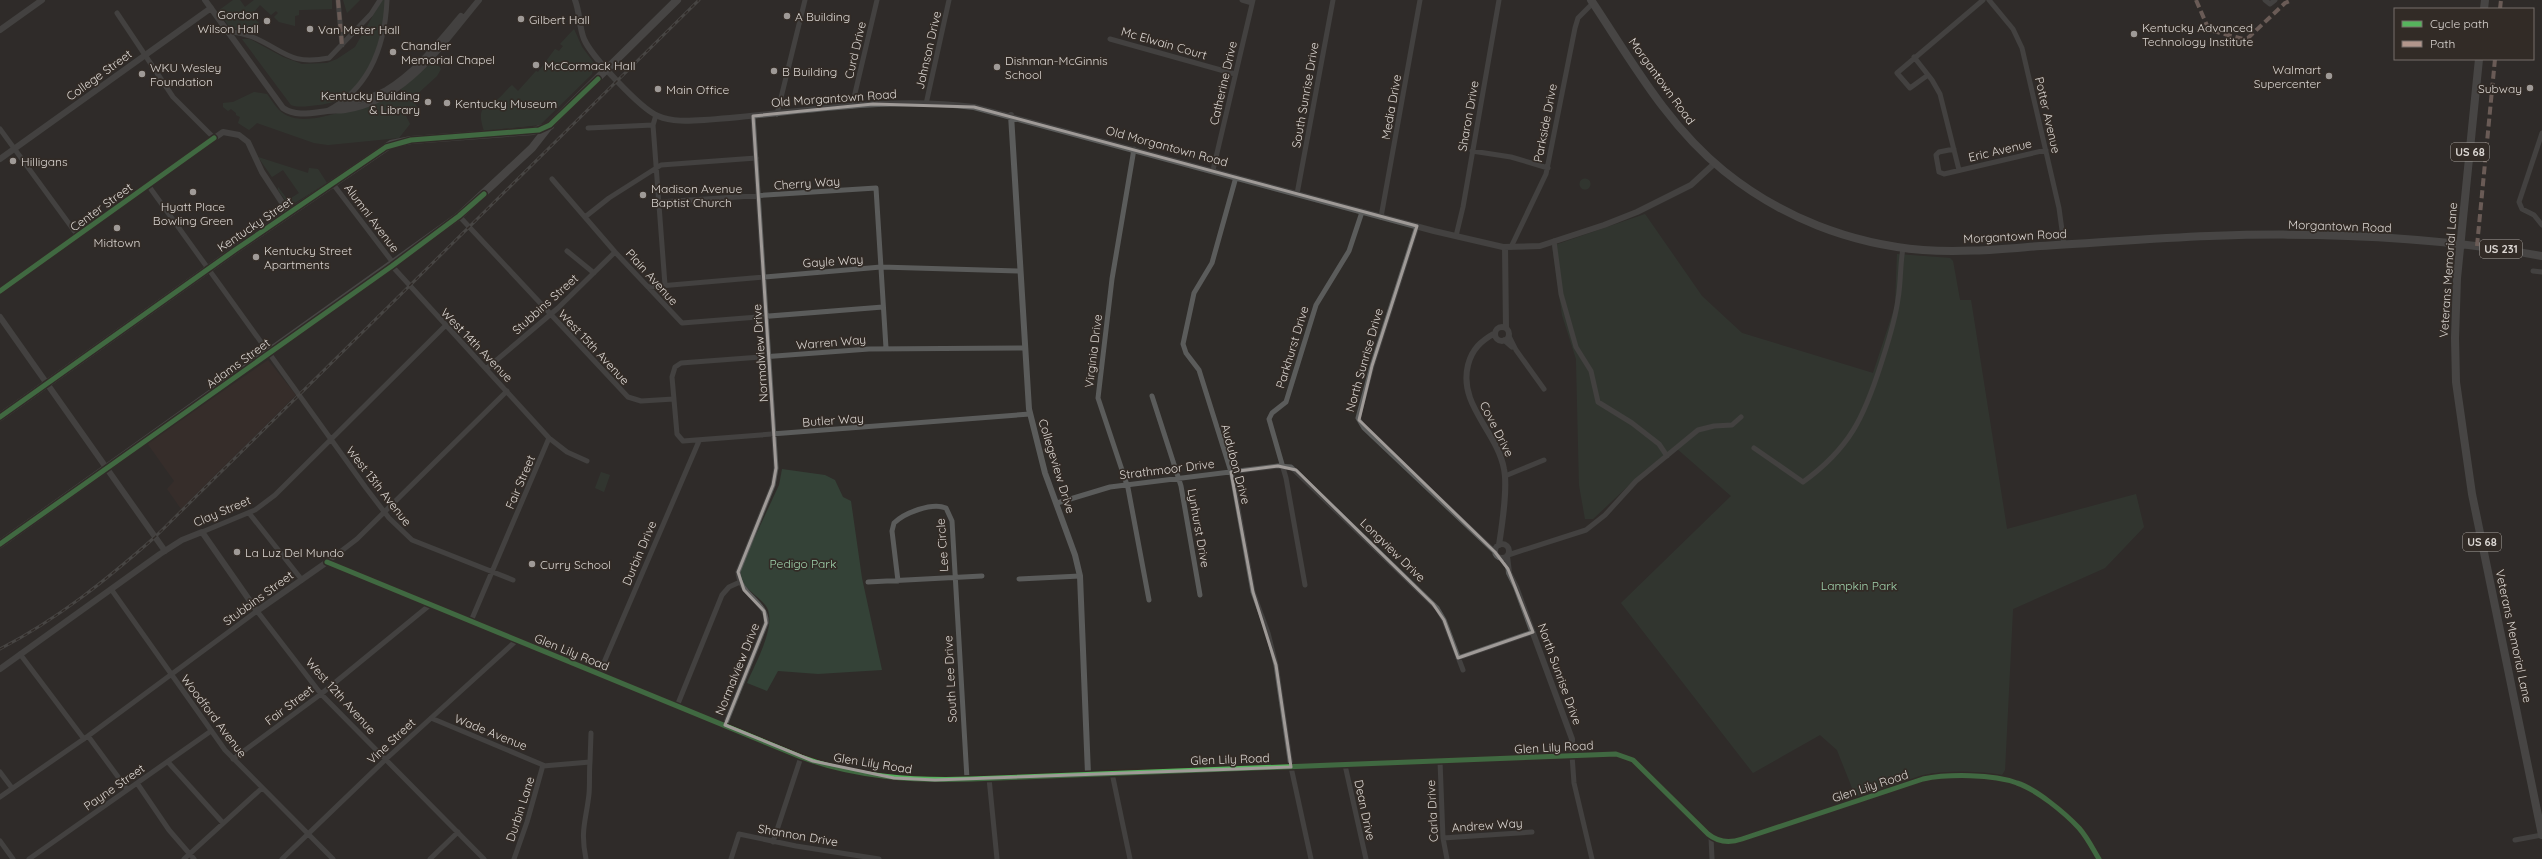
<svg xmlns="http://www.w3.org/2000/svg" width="2542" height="859" viewBox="0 0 2542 859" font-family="Quicksand,sans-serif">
	<rect width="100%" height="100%" fill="#2f2c29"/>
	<!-- industrial -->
	<path fill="#3f2f2b" d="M268,360L296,395L181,509L167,489L174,481L147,443Z"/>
	<!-- green -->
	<path fill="#344237" d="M233,0H240L245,7L254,0H332V9L299,10V15L295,16V26L279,22L274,17L278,13L276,11L271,15L260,5L251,15L259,23C249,36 244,28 231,29L218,11Z
		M343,0H360L347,13Z
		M382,0H386C381,42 370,101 318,105C309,106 298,108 291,105L242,39H250L283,57L302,64L327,63L337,59L355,47Z
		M574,29L582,47L594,63L592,74L540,125L484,131C477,109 482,108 498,99C503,95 507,89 512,85L518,91L536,71L538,72L555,49L559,51L563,46L560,44Z
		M435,60L441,69L437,76L414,97H408L402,92L401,89Z
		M254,92L267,94C273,102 278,112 288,116C312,128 371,101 395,92L407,99L413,100L417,107L406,116L410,124L399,138L328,145L314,143L257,123L249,130L238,123L240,117L236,115V113L231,109L228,111L223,107V103L233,102Z
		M258,157L308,173L309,168L318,169L327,183L293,204H288L278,190V187L288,200L299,193L283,170L272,177Z
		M1579.5 184a5.5 5.5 0 1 1 11 0a5.5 5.5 0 1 1-11 0Z
		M1645,214L1702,296L1742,333L1873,373L1895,306L1897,254L1950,258L1953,261L1960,300H1971L2007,529L2136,494L2144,527L2105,568L2013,609L2005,770L2002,775L1933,773L1856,798L1837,750L1820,735L1753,773L1621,603L1731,496L1675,447L1644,471L1593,519H1585L1579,485L1576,359L1562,315L1552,246Z
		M782,469L825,475L835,480L843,497L851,501L862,578L882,670L818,674L778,671L767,691L747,683C755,664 778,624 766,606C759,597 748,591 741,581L740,569L779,485Z
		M601,472L610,475L604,492L595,488Z"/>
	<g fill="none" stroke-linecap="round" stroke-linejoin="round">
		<!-- minor -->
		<path stroke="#5b5c5b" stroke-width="5" d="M338,0L342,45
			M1242,0L1252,3
			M1989,0L2013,29L2022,48L2059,208L2064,245
			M2265,0L2270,4L2275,0
			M117,13L173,97L214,138
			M228,31C237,33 246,34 255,38C286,52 290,65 329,58L371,14L380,0
			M1110,39L1235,74
			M1914,57L1932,80L1940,94L1959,170
			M1928,75L1910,88L1897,73L1983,0
			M926,104L949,0
			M852,106L877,0
			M327,111C370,88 385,47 387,0
			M777,114L805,0
			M656,115L653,125L665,285
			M588,128L653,125
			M0,129L78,236
			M2542,133L2519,202L2522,209L2534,215L2542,225
			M1134,149L1112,279L1098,398L1128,488L1149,600
			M1954,149L1939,152L1936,155L1939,172L1944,174L2046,150
			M1472,151L1511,157L1548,168
			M1213,170L1253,0
			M1236,177L1212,263L1194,293L1183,344L1186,353L1199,370L1232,475L1253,592L1268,633L1276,665L1291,767L1311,859
			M552,179L615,252L682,323L883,307
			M333,184L394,264
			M148,185L366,488L389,518L412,540L513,580
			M1297,194L1333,0
			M659,202L876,188L886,348
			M459,216L628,397L641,401L674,399
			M585,217L609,198L661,165L756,158
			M1381,217L1420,0
			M1417,226L1372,366L1358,418L1364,428L1495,552
			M1456,236L1463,207L1499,0
			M1554,241L1561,294L1576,347L1591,371L1598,402L1632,423L1659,444L1667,456
			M1511,247L1546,174L1575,28L1578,18L1593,3
			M567,251L594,273
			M392,266L549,438L567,452L587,461
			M2533,271L2542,272
			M648,287L881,267L1020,271
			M1509,336L1516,350L1544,389
			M1504,340L1512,347
			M1024,348L869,349L681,363L675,367L672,377L677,434L683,441L1030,414
			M486,369L558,308L615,252
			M1152,396L1181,486L1200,595
			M1754,448L1803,482C1850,448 1864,417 1881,364C1888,342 1895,322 1898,299C1901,282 1900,265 1903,248
			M1505,476L1544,460
			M1057,503L1110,487L1278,466L1291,467L1437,608L1444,620L1463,670
			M249,513L302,580
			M202,532L255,510L275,495L445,326
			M1508,555L1586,530L1605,515L1636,481L1698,430L1714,426L1732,425L1741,417
			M327,562L357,539L507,391
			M1019,579L1080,576
			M898,581L892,531L894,523C904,513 932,502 946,508L952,521L967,779
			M868,582L982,576
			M1305,585L1286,478L1269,419L1272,413L1286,402L1316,305L1349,251L1362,212
			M111,589L225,750L333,859
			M471,621L549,438
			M20,654L84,739
			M1458,658L1533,632
			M599,674L699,441
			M677,706L722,595L729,587L740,582
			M431,718L543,765L527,822L514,859
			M725,725L766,623C768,602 739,595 738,572L773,485L776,468L753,116
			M88,736L127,789
			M1572,755L1574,783L1592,859
			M233,759L321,694L431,604
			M1440,761L1443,838L1447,859
			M168,762L223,823
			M590,762L591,733
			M1345,765L1366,859
			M543,766L590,762C589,772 590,783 589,794C586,821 580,830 586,859
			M0,772L12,788
			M1112,773L1130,859
			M989,778L997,859
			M137,783L169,830L194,859
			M0,797L88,736L257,611L321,694L484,859
			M1711,837L1712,859
			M1443,838L1532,832
			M2515,840L2542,835
			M0,841L13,859
			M773,842L801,757
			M29,859L211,731
			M184,859L262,788
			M282,859L386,759L517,640
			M430,859L458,832
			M731,859L739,834L796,846L879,859"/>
		<!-- tertiary -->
		<path stroke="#5b5c5b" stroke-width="6" d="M205,0L283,108C296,117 311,113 327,111C333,110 339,111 345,110C406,101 443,43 479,0
			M575,0C580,13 579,27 584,39C591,56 641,109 658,116C672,122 688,121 704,120C793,114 884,95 974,107L1434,231L1503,247L1540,246L1604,225L1637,212L1691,185L1715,163
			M0,30L42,0
			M336,109C352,101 370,99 386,90C416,72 438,43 461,16
			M1011,115L1029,409L1045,473L1075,555L1080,576L1088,774
			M0,159L211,8
			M1505,247L1506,328
			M0,291L223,132L239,135L248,142L262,172L289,213
			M0,317L165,551
			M1495 334a7 7 0 1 1 14 0a7 7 0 1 1-14 0Z
			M1495,333C1481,341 1472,349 1468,365C1458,405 1497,431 1504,469C1508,488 1502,525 1499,545
			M1495 551a7 7 0 1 1 14 0a7 7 0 1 1-14 0Z
			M1507,556L1509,573L1516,587L1572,739V755
			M0,669L160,554L182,540L202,532L257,611L327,562L801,757C856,777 913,781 971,779L1616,754L1633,760L1708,834C1719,843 1730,843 1742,839L1923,779C1948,774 1993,774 2017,783C2036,789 2065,813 2079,828C2087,837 2093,849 2099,859"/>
		<!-- primary -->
		<path stroke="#646565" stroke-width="8" d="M1591,0C1631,60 1667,125 1724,171C1781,217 1850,244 1923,250C1962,253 2001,249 2040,246C2096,243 2153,238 2209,236C2319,232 2433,236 2542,256
			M2484,9L2485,0
			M2479,59L2457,278L2455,338L2456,382L2472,494L2542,835
			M0,417L235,250L391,144L411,140L533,131L550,126
			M0,544L459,216L532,148L550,125L677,0"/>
		<defs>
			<path id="rail" d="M0,649C59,618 105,581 155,537L699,0"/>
		</defs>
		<!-- rail casing -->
		<use href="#rail" stroke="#656463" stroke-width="3"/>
		<!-- rail -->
		<use href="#rail" stroke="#322b26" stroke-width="1.5" stroke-dasharray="4.5" stroke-linecap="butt"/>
		<!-- quiet -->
		<path stroke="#b2968c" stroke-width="4" stroke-dasharray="8 4" stroke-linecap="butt" d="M338,0L342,45
			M2196,0L2209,30L2243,39L2248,38L2285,3L2292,0
			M2500,9L2501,0
			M2477,246L2495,59"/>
		<defs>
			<path id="cycleway" d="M0,291L214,138
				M0,417L235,250L386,147L411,140L539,130L550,125L598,79
				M0,544L392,266L459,216L484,194
				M327,562L801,757C856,777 913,781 971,779L1616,754L1633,760L1708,834C1719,843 1730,843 1742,839L1923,779C1948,774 1993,774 2017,783C2036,789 2065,813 2079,828C2087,837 2093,849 2099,859"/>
		</defs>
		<!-- cycleway casing -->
		<use href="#cycleway" stroke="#322b26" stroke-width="8"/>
		<!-- cycleway -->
		<use href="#cycleway" stroke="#56b35d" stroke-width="5"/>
	</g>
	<!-- marked area -->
	<path d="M0 0H2542V859H0ZM873,104L974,107L1417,226L1372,366L1359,420L1495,552L1508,569L1533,632L1458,658L1444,620L1433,604L1296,470L1278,466L1231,472L1253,592L1276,665L1291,767L935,780L894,778L813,761L725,725L766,623L764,611L744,590L738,572L773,485L776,468L753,116Z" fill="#2f2c29" fill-opacity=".55" fill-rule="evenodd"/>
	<path fill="none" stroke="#9f9a97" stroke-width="3" stroke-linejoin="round" d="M873,104L974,107L1417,226L1372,366L1359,420L1495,552L1508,569L1533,632L1458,658L1444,620L1433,604L1296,470L1278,466L1231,472L1253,592L1276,665L1291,767L935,780L894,778L813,761L725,725L766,623L764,611L744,590L738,572L773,485L776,468L753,116Z"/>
	<!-- markers -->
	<g fill="#9f9a97" stroke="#322b26" stroke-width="1.5">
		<circle cx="787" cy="16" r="4"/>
		<circle cx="521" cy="19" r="4"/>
		<circle cx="267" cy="21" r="4"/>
		<circle cx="310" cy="29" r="4"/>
		<circle cx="2134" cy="34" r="4"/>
		<circle cx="393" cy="52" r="4"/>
		<circle cx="536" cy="65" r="4"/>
		<circle cx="997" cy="67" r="4"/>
		<circle cx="774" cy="71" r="4"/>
		<circle cx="142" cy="74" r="4"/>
		<circle cx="2329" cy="76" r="4"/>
		<circle cx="2530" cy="88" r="4"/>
		<circle cx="658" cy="89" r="4"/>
		<circle cx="428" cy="102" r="4"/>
		<circle cx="447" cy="103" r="4"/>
		<circle cx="13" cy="161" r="4"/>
		<circle cx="193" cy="192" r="4"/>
		<circle cx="643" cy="195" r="4"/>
		<circle cx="117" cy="228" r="4"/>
		<circle cx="256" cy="257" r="4"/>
		<circle cx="237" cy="552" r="4"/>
		<circle cx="532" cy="564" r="4"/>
	</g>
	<g text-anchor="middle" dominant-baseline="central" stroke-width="3.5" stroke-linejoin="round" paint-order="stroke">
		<!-- shield labels -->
		<g fill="#322b26" stroke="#a8a39e" stroke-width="1">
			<rect x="2451" y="143" width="38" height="18" rx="3"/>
			<rect x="2480" y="240" width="42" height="18" rx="3"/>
			<rect x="2463" y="533" width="38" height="18" rx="3"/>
		</g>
		<g font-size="11" font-weight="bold" fill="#dbd6d2">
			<text x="2470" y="152">US 68</text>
			<text x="2501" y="249">US 231</text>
			<text x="2482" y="542">US 68</text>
		</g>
		<!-- poi labels -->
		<g font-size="12" fill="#dbd6d2" stroke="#322b26" text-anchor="start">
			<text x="259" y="14" text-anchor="end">Gordon<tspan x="259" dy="14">Wilson Hall</tspan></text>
			<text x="795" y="16">A Building</text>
			<text x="529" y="19">Gilbert Hall</text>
			<text x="2142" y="27">Kentucky Advanced<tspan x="2142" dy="14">Technology Institute</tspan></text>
			<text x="318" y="29">Van Meter Hall</text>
			<text x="401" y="45">Chandler<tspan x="401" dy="14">Memorial Chapel</tspan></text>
			<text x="1005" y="60">Dishman-McGinnis<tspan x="1005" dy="14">School</tspan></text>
			<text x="544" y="65">McCormack Hall</text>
			<text x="150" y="67">WKU Wesley<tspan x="150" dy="14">Foundation</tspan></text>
			<text x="2321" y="69" text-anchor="end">Walmart<tspan x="2321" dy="14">Supercenter</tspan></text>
			<text x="782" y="71">B Building</text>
			<text x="2522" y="88" text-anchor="end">Subway</text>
			<text x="666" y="89">Main Office</text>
			<text x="420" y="95" text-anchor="end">Kentucky Building<tspan x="420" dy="14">&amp; Library</tspan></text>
			<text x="455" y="103">Kentucky Museum</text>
			<text x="21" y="161">Hilligans</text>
			<text x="651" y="188">Madison Avenue<tspan x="651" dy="14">Baptist Church</tspan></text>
			<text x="193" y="206" text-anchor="middle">Hyatt Place<tspan x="193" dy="14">Bowling Green</tspan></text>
			<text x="117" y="242" text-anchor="middle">Midtown</text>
			<text x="264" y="250">Kentucky Street<tspan x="264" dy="14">Apartments</tspan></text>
			<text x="245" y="552">La Luz Del Mundo</text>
			<text x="540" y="564">Curry School</text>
		</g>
		<!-- street labels -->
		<g font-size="12" fill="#dbd6d2" stroke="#322b26">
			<text transform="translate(1164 43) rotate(16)">Mc Elwain Court</text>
			<text transform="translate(855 50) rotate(-77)">Curd Drive</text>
			<text transform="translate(928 50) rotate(-77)">Johnson Drive</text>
			<text transform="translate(99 75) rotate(-36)">College Street</text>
			<text transform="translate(1662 81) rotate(54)">Morgantown Road</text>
			<text transform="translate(1223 83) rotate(-77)">Catherine Drive</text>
			<text transform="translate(1305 95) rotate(-80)">South Sunrise Drive</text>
			<text transform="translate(834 98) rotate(-4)">Old Morgantown Road</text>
			<text transform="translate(1391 107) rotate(-80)">Media Drive</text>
			<text transform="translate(2048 115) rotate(77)">Potter Avenue</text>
			<text transform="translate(1468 116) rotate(-80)">Sharon Drive</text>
			<text transform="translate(1545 123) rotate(-79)">Parkside Drive</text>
			<text transform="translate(1167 146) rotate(15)">Old Morgantown Road</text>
			<text transform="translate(2000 150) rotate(-13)">Eric Avenue</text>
			<text transform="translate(807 183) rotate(-4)">Cherry Way</text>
			<text transform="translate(101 207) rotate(-36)">Center Street</text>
			<text transform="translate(372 218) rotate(53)">Alumni Avenue</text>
			<text transform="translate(255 224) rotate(-34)">Kentucky Street</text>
			<text transform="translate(2340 226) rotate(2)">Morgantown Road</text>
			<text transform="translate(2015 236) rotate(-3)">Morgantown Road</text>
			<text transform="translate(833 261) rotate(-4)">Gayle Way</text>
			<text transform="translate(2448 270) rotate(-86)">Veterans Memorial Lane</text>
			<text transform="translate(652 277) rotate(48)">Plain Avenue</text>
			<text transform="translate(545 304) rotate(-42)">Stubbins Street</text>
			<text transform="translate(831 342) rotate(-5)">Warren Way</text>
			<text transform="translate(477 345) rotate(46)">West 14th Avenue</text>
			<text transform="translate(594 347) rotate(47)">West 15th Avenue</text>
			<text transform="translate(1292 347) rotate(-73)">Parkhurst Drive</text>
			<text transform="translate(1093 351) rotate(-83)">Virginia Drive</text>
			<text transform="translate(760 353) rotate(-94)">Normalview Drive</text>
			<text transform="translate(1364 360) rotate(-74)">North Sunrise Drive</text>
			<text transform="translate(238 363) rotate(-36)">Adams Street</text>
			<text transform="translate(833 420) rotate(-4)">Butler Way</text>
			<text transform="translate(1497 429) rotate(63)">Cove Drive</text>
			<text transform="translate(1236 464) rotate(75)">Audubon Drive</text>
			<text transform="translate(1057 466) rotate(73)">Collegeview Drive</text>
			<text transform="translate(1167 469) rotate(-7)">Strathmoor Drive</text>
			<text transform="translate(520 482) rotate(-67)">Fair Street</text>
			<text transform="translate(379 486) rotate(52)">West 13th Avenue</text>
			<text transform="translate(222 511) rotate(-23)">Clay Street</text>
			<text transform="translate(1199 528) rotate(80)">Lynhurst Drive</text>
			<text transform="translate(942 545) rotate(-94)">Lee Circle</text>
			<text transform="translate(1393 550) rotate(44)">Longview Drive</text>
			<text transform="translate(639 553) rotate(-67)">Durbin Drive</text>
			<text transform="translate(258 598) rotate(-36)">Stubbins Street</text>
			<text transform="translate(2514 636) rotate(78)">Veterans Memorial Lane</text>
			<text transform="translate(572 652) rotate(22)">Glen Lily Road</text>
			<text transform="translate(737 669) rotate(-68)">Normalview Drive</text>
			<text transform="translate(1560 674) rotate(70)">North Sunrise Drive</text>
			<text transform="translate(950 679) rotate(-93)">South Lee Drive</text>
			<text transform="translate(341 696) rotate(48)">West 12th Avenue</text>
			<text transform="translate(289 705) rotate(-37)">Fair Street</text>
			<text transform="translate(214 716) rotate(53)">Woodford Avenue</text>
			<text transform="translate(491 732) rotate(22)">Wade Avenue</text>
			<text transform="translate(391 741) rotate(-43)">Vine Street</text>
			<text transform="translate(1554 747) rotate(-3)">Glen Lily Road</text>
			<text transform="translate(1230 759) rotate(-2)">Glen Lily Road</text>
			<text transform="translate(873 763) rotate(9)">Glen Lily Road</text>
			<text transform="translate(1870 786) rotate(-18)">Glen Lily Road</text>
			<text transform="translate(114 787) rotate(-35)">Payne Street</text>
			<text transform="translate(520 809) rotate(-72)">Durbin Lane</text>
			<text transform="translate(1365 810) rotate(78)">Dean Drive</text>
			<text transform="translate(1432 811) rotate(-93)">Carla Drive</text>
			<text transform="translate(1487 825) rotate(-4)">Andrew Way</text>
			<text transform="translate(798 835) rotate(10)">Shannon Drive</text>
		</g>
		<!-- park labels -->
		<g font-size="12" fill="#a0d3ad" stroke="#322b26">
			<text x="803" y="563">Pedigo Park</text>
			<text x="1859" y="585">Lampkin Park</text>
		</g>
	</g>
	<!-- legend -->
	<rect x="2394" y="8" width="140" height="52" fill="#322b26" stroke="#766f6b"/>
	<rect x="2402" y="21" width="20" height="6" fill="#56b35d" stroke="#766f6b"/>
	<text x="2430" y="28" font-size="12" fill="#dbd6d2">Cycle path</text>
	<rect x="2402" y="41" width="20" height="6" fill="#b2968c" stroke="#766f6b"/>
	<text x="2430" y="48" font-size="12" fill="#dbd6d2">Path</text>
</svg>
